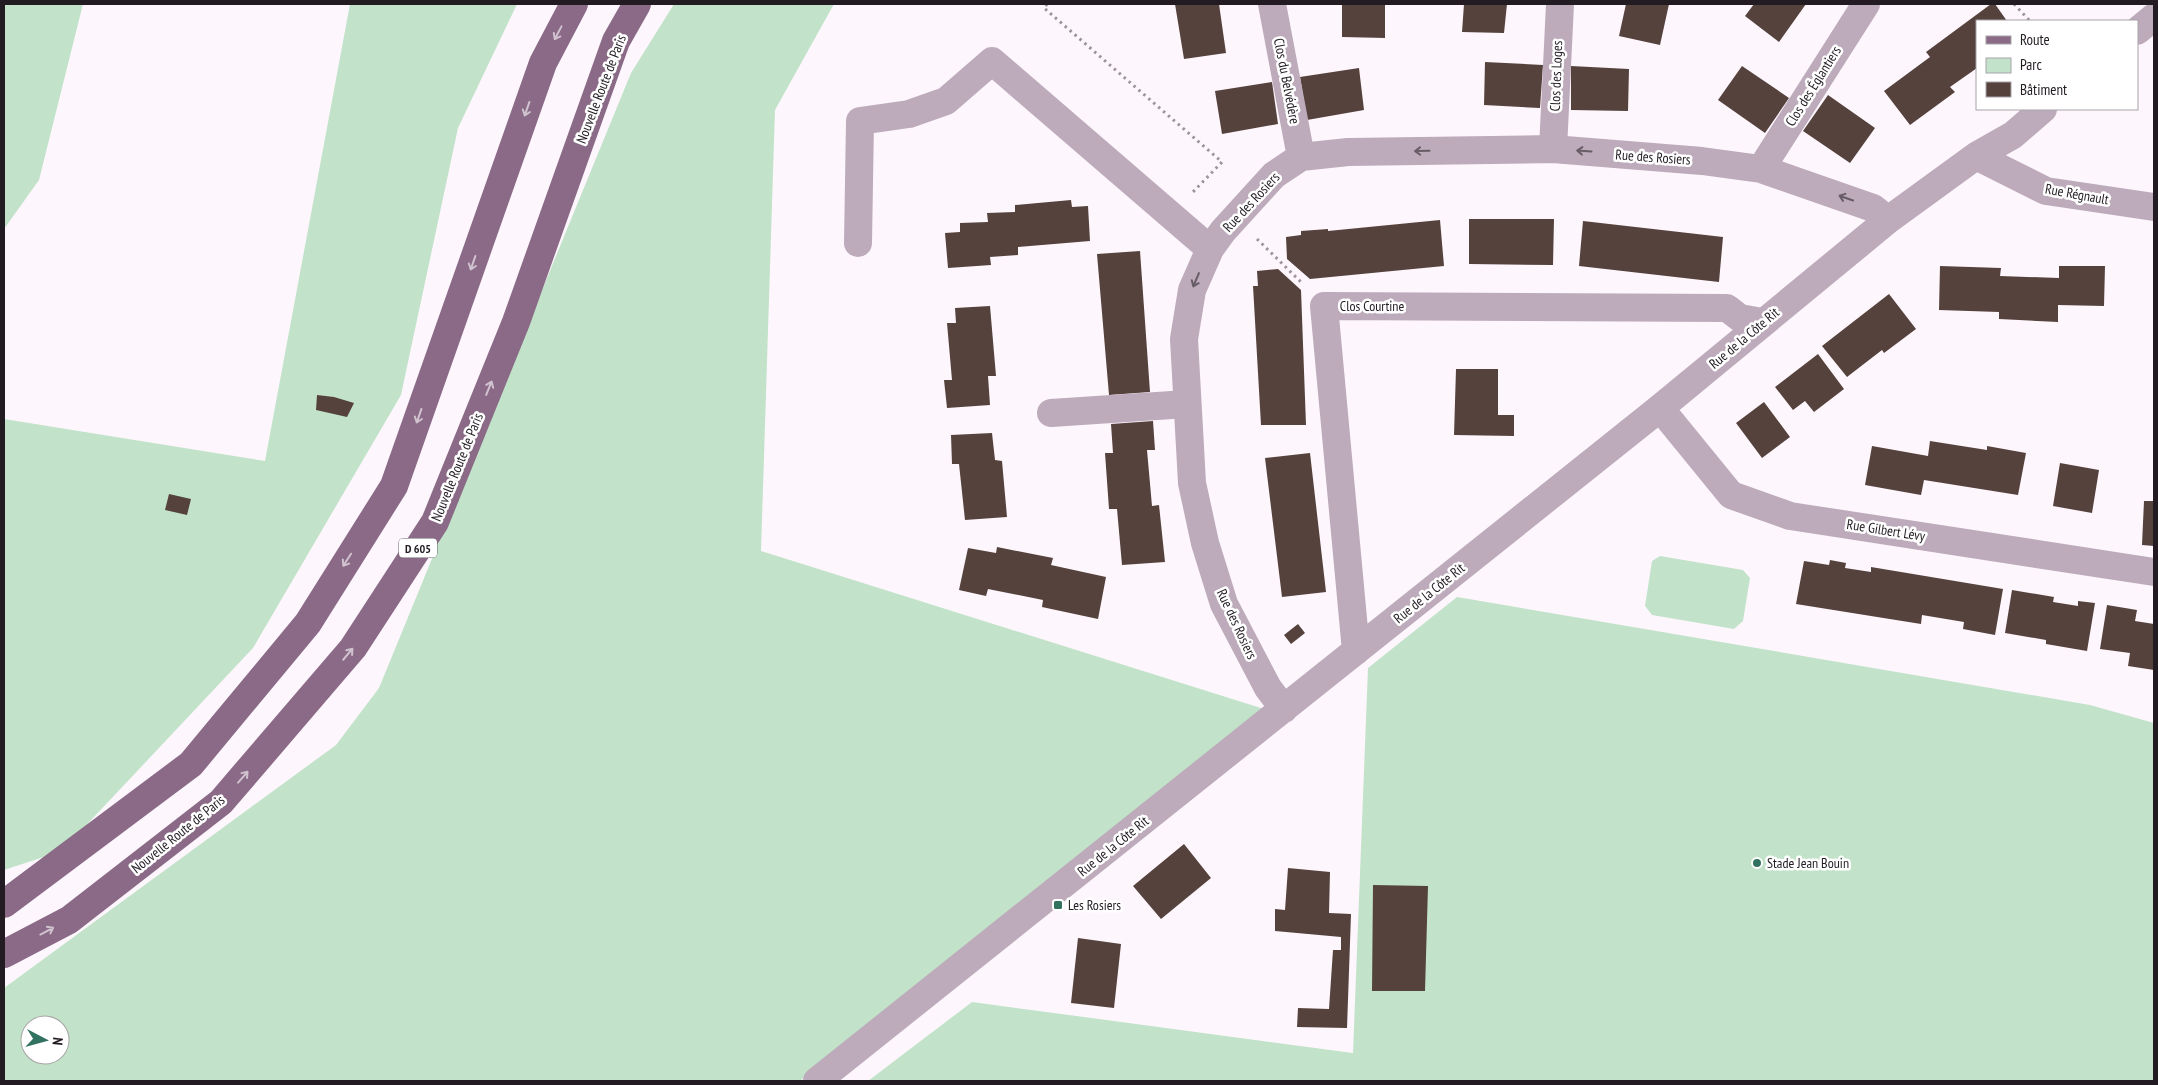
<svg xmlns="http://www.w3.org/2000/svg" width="2158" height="1085" viewBox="0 0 2158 1085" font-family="'PT Sans Narrow',sans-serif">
	<rect width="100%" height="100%" fill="#fef6fd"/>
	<!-- green -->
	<path fill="#c2e3c9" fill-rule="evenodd" d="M4,4H83L39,180L4,229Z
		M350,4H517L458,128L401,395L253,648L62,851L4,870V419L265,461Z
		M674,4H834L775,110L761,551L1264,709L800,1081H4V988L336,745L379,688L631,73ZM30,1025H60V1055H30Z
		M1660,556L1743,570L1750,578L1743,621L1734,629L1652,615L1645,606L1652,561Z
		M1457,597L2090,705L2154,723V1081H868L972,1002L1353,1053L1368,668Z"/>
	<!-- building -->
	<path fill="#55423c" d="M1175,4H1219L1226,53L1184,59Z
		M1342,4H1385V38L1342,37Z
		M1464,4H1507L1504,33L1462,32Z
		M1626,4H1669L1660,45L1619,36Z
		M1754,4H1806L1779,42L1745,16Z
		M1991,4H1995L2007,21H1977V68L1950,87L1955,92L1910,125L1884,91L1930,57L1926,52Z
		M1485,62L1543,65L1540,108L1484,105Z
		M1571,66L1629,69L1628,111L1571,110Z
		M1742,66L1789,98L1765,133L1718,100Z
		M1359,68L1364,110L1307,120L1300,77Z
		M1272,82L1278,124L1222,134L1215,91Z
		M1828,95L1875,128L1850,163L1803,131Z
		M1071,200L1072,207L1088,206L1090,241L1018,247V255L990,257L991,265L948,268L945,233L960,232V223L988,222L987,213L1015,212V205Z
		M1469,219H1554L1553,265L1469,264Z
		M1440,220L1444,266L1310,279L1287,259L1286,237L1301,235V231L1328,229V231Z
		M1583,221L1723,237L1719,282L1579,266Z
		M1140,251L1150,392L1109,395L1097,254Z
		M1940,266L2001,268L2000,276L2059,278V266H2105L2104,306L2058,305V322L1999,319V312L1939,310Z
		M1278,269L1301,290L1306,425H1261L1253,286H1258L1257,271Z
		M1889,294L1916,329L1884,353L1882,350L1847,377L1822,346Z
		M990,306L996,376H988L990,405L947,408L944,380H952L947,323H956L955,308Z
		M1818,354L1844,389L1814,412L1805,401L1793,410L1775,387Z
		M1456,369H1498V415H1514V436L1454,435Z
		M317,395L334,397L354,403L347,417L316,410Z
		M1764,402L1790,437L1762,458L1736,423Z
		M1153,421L1155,450H1147L1152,506L1159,505L1165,562L1122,565L1117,509H1109L1105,453H1113L1111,424Z
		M992,433L995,460L1002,461L1007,517L965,520L959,464H952L951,435Z
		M1930,441L1987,450V446L2026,453L2018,495L1924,480L1921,495L1865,485L1872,446L1928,456Z
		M1310,453L1326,592L1282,597L1265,458Z
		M2060,463L2099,470L2092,513L2053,506Z
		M169,494L191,499L187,515L165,510Z
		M2144,501H2154V546L2142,545Z
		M997,547L1053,558L1051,565L1106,577L1098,619L1042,607L1043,600L988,589L986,596L959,590L968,548L996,553Z
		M1830,560L1846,563L1845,568L1871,572V567L2003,589L1995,635L1963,629L1964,622L1922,615L1921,624L1796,604L1804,561L1829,565Z
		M2012,590L2054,597L2053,602L2078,606V601L2095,603L2087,651L2046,644V640L2005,633Z
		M2107,605L2137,610L2135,621L2154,624V670L2128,666L2130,653L2100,649Z
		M1298,624L1305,633L1291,644L1284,635Z
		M1184,844L1211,878L1161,919L1133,886Z
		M1288,868L1330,872L1329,913L1351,914L1347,1028L1297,1027L1298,1008L1329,1009L1333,950H1341V937L1275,931V909L1285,910Z
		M1373,885L1428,886L1425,991H1372Z
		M1078,938L1121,944L1114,1008L1071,1003Z"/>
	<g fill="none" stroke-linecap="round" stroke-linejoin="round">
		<!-- path -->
		<path stroke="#9b949b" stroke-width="3" stroke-dasharray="2.5 4" stroke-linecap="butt" d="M1047,4L1044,8L1222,162L1192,193
			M2014,4L2030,21
			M1257,239L1303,284"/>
		<!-- minor -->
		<path stroke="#bdabbb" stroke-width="28" d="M1272,4L1301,157
			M2137,31L2154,17
			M1553,149L1560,4
			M1976,156L2046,191L2154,207
			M1761,169L1866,4
			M858,243L860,121L909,114L946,101L992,61L1210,249
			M1660,408L1731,495L1790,516L2154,572
			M1051,413L1187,404
			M1356,651L1324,306L1727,308L1740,318L1762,322
			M1284,709L1268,688L1224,604L1205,543L1192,483L1184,339L1192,290L1210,249L1223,231L1274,175L1301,157L1348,152L1553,149L1702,161L1761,169L1873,208L1888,220
			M817,1081L1660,408L1888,220L1976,156L2013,135L2043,109"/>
		<!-- major -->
		<path stroke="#8a6a86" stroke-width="28" d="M4,904L191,764L308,623L394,486L543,63L574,4
			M4,954L69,920L221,802L353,648L435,522L516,322L616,41L637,4"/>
	</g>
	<!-- one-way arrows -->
	<defs><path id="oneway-shaft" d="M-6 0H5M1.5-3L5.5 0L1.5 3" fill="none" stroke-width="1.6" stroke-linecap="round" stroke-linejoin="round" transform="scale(1.25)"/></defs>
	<g stroke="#d0c3cf">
		<use href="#oneway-shaft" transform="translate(558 33) rotate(118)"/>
		<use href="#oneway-shaft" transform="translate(527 109) rotate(109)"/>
		<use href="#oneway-shaft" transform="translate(473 263) rotate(109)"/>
		<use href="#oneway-shaft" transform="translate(489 388) rotate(-68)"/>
		<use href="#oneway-shaft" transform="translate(419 416) rotate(109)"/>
		<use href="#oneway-shaft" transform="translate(347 560) rotate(123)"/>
		<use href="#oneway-shaft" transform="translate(348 654) rotate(-50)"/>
		<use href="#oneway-shaft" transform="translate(243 777) rotate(-49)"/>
		<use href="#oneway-shaft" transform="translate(47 931) rotate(-28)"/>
	</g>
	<g stroke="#685c67">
		<use href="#oneway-shaft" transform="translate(1422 151) rotate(179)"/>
		<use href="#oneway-shaft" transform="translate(1584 151) rotate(-176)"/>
		<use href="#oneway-shaft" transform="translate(1846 198) rotate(-161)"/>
		<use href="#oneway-shaft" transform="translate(1196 280) rotate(113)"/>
	</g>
	<!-- markers -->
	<g fill="#327260" stroke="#fff" stroke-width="2">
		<circle cx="1757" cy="863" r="5"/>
		<rect x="1053" y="900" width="10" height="10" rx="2.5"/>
	</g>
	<g text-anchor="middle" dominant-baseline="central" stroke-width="5" stroke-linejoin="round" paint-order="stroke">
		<!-- shield labels -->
		<rect fill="#fff" stroke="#646064" stroke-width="1" x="399" y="538.5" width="38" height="19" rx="4"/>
		<g font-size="12" font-weight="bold" fill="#221c22">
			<text x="418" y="548">D 605</text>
		</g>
		<!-- street labels -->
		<g font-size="14" fill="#221c22" stroke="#fff">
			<text transform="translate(1556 76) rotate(-88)">Clos des Loges</text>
			<text transform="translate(1287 81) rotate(79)">Clos du Belvédère</text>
			<text transform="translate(1813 86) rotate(-58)">Clos des Églantiers</text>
			<text transform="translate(601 89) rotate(-69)">Nouvelle Route de Paris</text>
			<text transform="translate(1653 157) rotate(4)">Rue des Rosiers</text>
			<text transform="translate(2077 194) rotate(10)">Rue Régnault</text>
			<text transform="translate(1251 202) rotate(-47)">Rue des Rosiers</text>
			<text x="1372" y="306">Clos Courtine</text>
			<text transform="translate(1744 338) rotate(-40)">Rue de la Côte Rit</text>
			<text transform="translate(457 467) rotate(-68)">Nouvelle Route de Paris</text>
			<text transform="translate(1886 530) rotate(9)">Rue Gilbert Lévy</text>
			<text transform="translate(1429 593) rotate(-39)">Rue de la Côte Rit</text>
			<text transform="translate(1237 624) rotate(65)">Rue des Rosiers</text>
			<text transform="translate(178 834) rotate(-39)">Nouvelle Route de Paris</text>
			<text transform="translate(1113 846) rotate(-39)">Rue de la Côte Rit</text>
		</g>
		<!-- poi labels -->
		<g font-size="14" fill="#221c22" stroke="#fff" text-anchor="start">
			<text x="1767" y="863">Stade Jean Bouin</text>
			<text x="1068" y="905">Les Rosiers</text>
		</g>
	</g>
	<!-- border -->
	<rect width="2158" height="1085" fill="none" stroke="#221c22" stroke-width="10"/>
	<!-- legend -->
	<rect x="1976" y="20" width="162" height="90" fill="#ffffff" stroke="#a7a4a7"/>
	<rect x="1986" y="36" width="25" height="8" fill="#8a6a86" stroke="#a7a4a7"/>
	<text x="2020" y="45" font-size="15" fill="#221c22">Route</text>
	<rect x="1986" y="58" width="25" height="15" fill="#c2e3c9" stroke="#a7a4a7"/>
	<text x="2020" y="70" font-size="15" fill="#221c22">Parc</text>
	<rect x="1986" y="82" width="25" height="15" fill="#55423c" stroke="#a7a4a7"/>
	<text x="2020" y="95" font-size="15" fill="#221c22">Bâtiment</text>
	<!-- north arrow -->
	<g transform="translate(45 1040) rotate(96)"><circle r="24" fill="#ffffff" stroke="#a7a4a7"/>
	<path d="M0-4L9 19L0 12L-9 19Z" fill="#327260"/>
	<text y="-8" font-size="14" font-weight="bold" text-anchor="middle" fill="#221c22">N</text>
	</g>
</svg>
